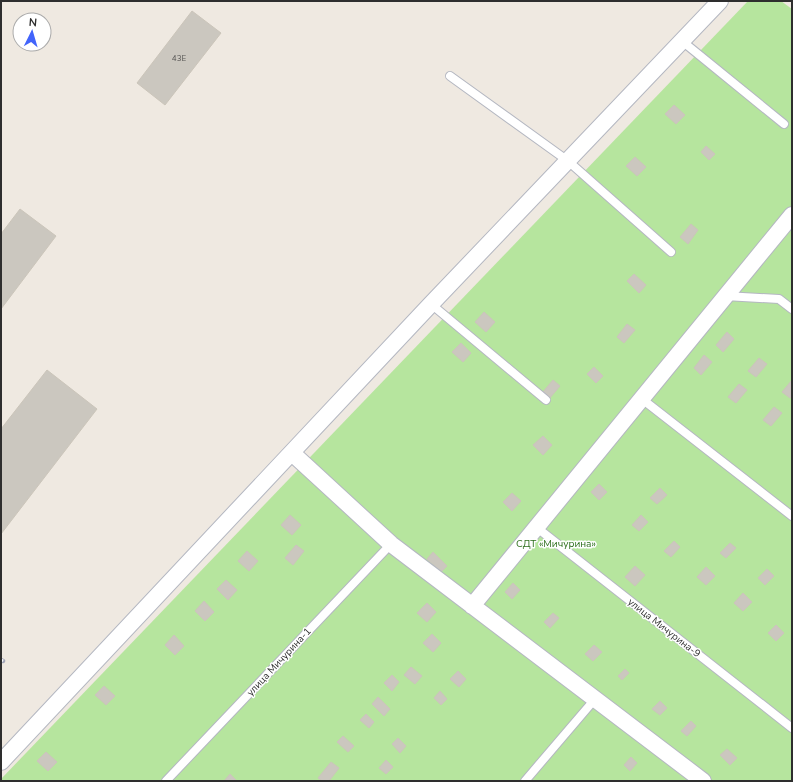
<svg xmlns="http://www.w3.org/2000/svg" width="793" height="782" viewBox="0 0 793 782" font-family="'Nunito Sans',sans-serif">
	<rect width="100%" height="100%" fill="#efe9e1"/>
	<!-- green -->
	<path fill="#b6e59e" d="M748,1H781L792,9V781H1V779Z"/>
	<!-- building -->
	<path fill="#cbc7bf" stroke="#cbc5ba" d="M192,11L221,33L165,105L137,83Z
		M674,105L685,115L676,124L665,114Z
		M706,146L715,154L709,160L701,152Z
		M635,157L646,167L637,176L626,166Z
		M20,209L56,236L1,309V234Z
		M691,224L698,230L688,244L680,237Z
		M634,274L646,285L639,293L627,281Z
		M484,312L495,322L486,332L475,322Z
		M627,324L635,330L624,343L617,337Z
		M727,332L734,339L723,352L716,345Z
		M461,343L471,353L463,362L452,352Z
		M704,355L712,362L701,375L694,368Z
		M759,358L767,364L756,377L748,371Z
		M594,367L603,376L596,383L587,374Z
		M47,370L97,409L1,534V429Z
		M553,380L560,386L549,399L542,393Z
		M792,380V396L790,398L782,392Z
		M739,384L747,390L736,403L728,397Z
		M774,407L782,413L771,426L763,420Z
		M543,436L552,445L543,455L533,445Z
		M599,484L607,492L599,500L591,492Z
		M660,488L667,495L657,504L650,498Z
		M512,493L521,501L512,511L503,502Z
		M290,515L301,525L292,535L281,525Z
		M641,515L648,522L639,531L632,525Z
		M674,541L680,547L671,557L664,551Z
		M730,543L736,548L726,558L720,553Z
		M296,545L304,551L293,565L285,558Z
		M247,551L258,561L249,571L238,561Z
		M433,552L447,566L441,572L427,559Z
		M635,566L645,575L635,586L625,577Z
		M706,567L715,576L706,585L697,577Z
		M767,569L774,576L765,585L758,578Z
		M226,580L237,590L228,600L217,589Z
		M513,583L520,590L512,599L505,592Z
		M743,593L752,602L743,611L734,603Z
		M204,601L214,612L205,621L195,611Z
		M427,603L436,612L427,622L417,613Z
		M553,613L559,618L550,628L544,622Z
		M776,625L784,633L776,641L768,633Z
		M432,634L441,643L433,652L423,643Z
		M174,635L184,646L175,655L165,645Z
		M594,645L602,652L593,661L585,654Z
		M411,667L422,676L415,684L404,675Z
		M625,669L629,673L622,680L618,676Z
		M458,671L466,679L459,687L450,679Z
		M392,675L399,682L392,691L384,683Z
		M104,686L115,696L106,705L95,695Z
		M440,691L447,699L441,705L434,698Z
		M378,697L390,709L384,716L372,704Z
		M660,701L667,708L660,715L652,709Z
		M366,714L374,722L369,728L360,720Z
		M691,721L696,726L687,736L681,731Z
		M343,736L354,746L348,752L337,742Z
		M398,738L406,746L400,753L392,744Z
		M727,749L737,758L730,765L720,755Z
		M46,752L57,762L48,771L37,761Z
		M631,757L637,763L630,771L624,765Z
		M386,760L393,767L386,774L379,768Z
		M331,762L339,768L329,781H322L318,778Z
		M230,774L237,781H224Z"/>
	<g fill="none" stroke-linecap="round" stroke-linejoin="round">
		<defs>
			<path id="service" d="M682,41L784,124
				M450,76L568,161L671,252
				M725,296L779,299L792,309
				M431,304L546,400
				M642,399L792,516
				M536,527L792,728
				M166,781L391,544
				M525,781L595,699"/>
			<path id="minor" d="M292,453L391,544L703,781
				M472,606L792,215
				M1,762L431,304L720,1"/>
		</defs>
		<!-- service casing -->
		<use href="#service" stroke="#b4b7c1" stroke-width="10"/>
		<!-- minor casing -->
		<use href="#minor" stroke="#b4b7c1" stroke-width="18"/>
		<!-- service -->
		<use href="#service" stroke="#fff" stroke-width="8"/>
		<!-- minor -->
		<use href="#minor" stroke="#fff" stroke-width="16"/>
		<defs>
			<path id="rail" d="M1,660L3,661"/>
		</defs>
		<!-- rail casing -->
		<use href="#rail" stroke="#a3a6b8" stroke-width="4.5"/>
		<!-- rail -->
		<use href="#rail" stroke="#fff" stroke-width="3" stroke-dasharray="9" stroke-linecap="butt"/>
	</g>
	<g text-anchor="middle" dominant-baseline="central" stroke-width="3" stroke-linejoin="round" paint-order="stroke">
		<!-- number labels -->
		<g font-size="8" fill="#555452">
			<text x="179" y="58">43Е</text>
		</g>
		<!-- park labels -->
		<g font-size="10" fill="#2c6e1b" stroke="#fff">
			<text x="556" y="544">СДТ «Мичурина»</text>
		</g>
		<!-- street labels -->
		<g font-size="10" fill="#2e2e2e" stroke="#fff">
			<text transform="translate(664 628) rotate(38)">улица Мичурина-9</text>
			<text transform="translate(279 662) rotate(-47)">улица Мичурина-1</text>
		</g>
	</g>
	<!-- border -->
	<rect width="793" height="782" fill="none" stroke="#2e2e2e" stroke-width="4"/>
	<!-- north arrow -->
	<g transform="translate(32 32) rotate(5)"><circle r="19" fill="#ffffff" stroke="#ababab"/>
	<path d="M0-3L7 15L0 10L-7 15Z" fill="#4264fb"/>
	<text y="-6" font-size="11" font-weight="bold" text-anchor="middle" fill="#2e2e2e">N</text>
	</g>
</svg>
